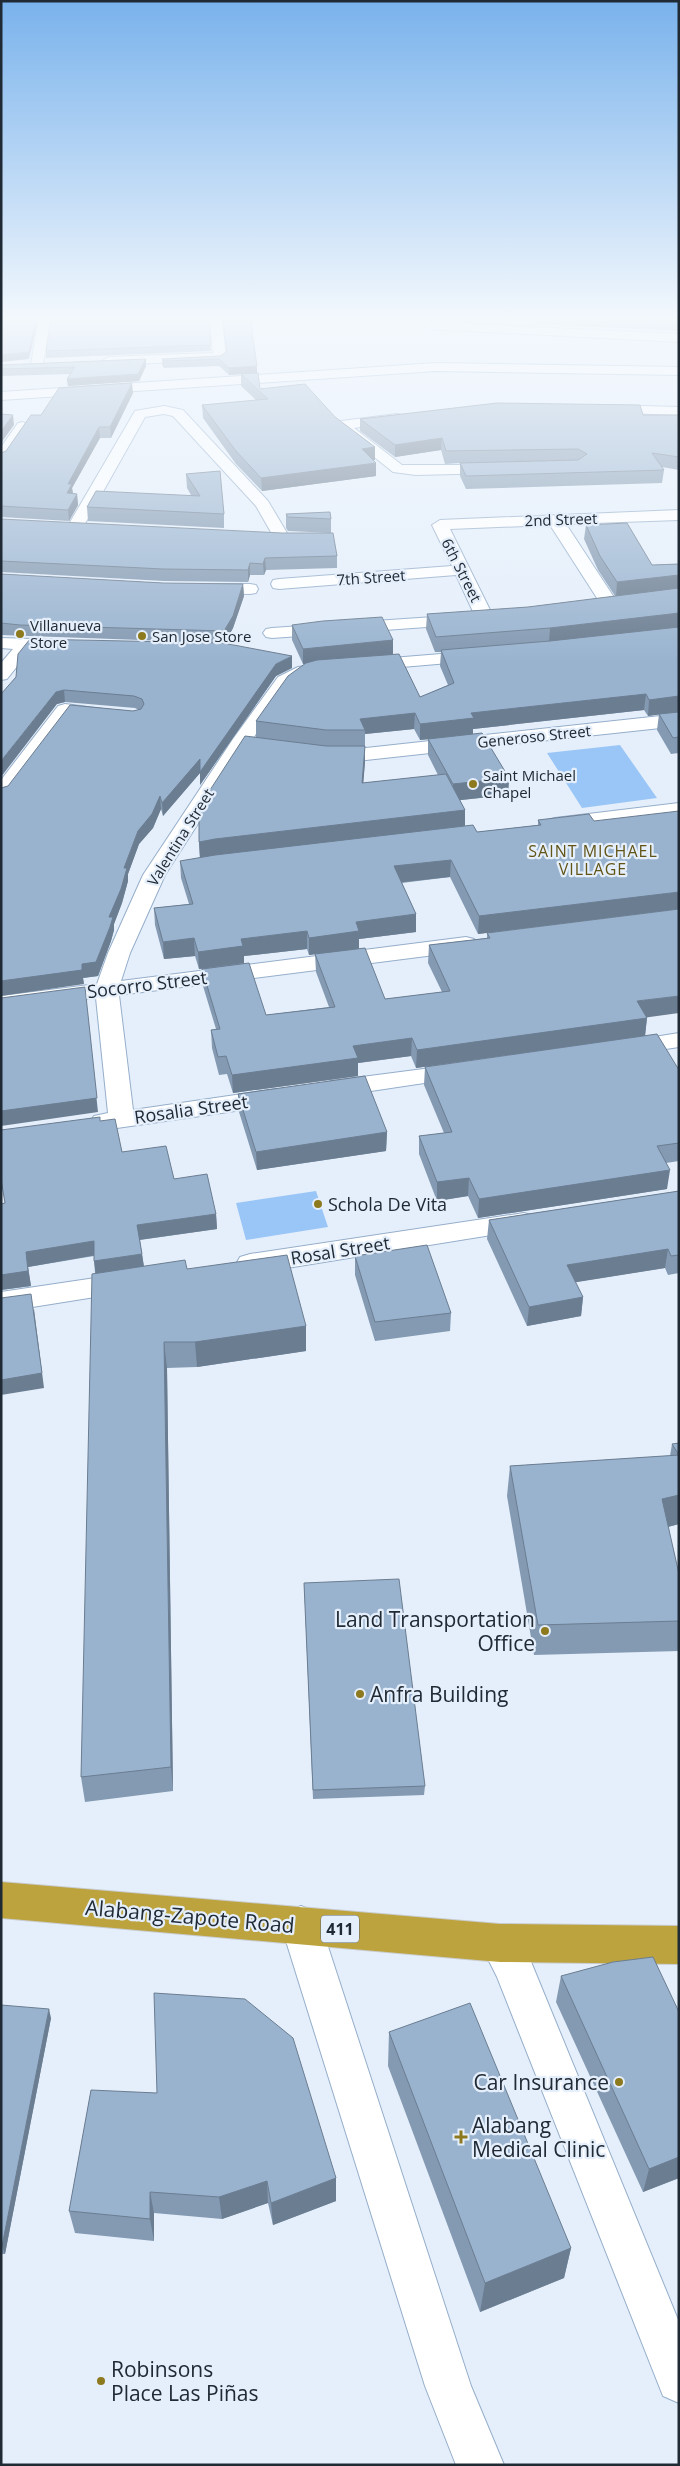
<svg xmlns="http://www.w3.org/2000/svg" width="680" height="2466" viewBox="0 0 680 2466" font-family="'Open Sans',sans-serif">
	<rect width="100%" height="100%" fill="#e5effb"/>
	<!-- green -->
	<path fill="#9ac6f7" d="M620,745L657,798L582,808L547,753Z
		M316,1191L328,1227L246,1240L236,1203Z"/>
	<g fill="none" stroke-linecap="round" stroke-linejoin="round">
		<defs>
			<path id="minor" d="M39,318H51L43,364L37,368L31,364Z
				M210,318H222L226,357L225,360L108,365L102,361L108,357L213,353Z
				M433,322L679,334V342L429,329L427,326Z
				M436,363L679,367V375L436,371L1,400V392Z
				M604,405L679,407V415L599,412L597,409L599,406Z
				M164,406L183,410L268,501L290,538L288,541H276L256,506L173,416L164,414L145,417L82,529L74,534L68,532L66,529L135,411Z
				M397,414L402,415L404,418L402,421L354,428L402,465H498L505,469L498,473L416,475L393,472L334,425L341,421Z
				M23,422L30,426L6,461L1,462V447L18,423Z
				M679,510V520L566,524L619,605L616,609H604L550,525L450,529L494,618L491,622H479L476,618L456,575L279,589L273,588L271,584L273,580L279,579L452,566L432,525L440,520Z
				M205,584H250L256,585L258,589L256,593L250,594L199,593L197,589L199,585Z
				M463,615L469,616L472,620L469,624L272,638L266,637L263,633L266,629L272,628Z
				M1,638L62,640L68,641L71,645L68,649H31L7,679L1,680V663L13,649L1,648Z
				M478,651L484,652L487,656L484,660L367,670L361,669L358,665L361,661L367,660Z
				M321,664L327,665L330,669L327,673L308,676L290,685L249,744L165,875L130,953L121,981L466,937L474,939L477,944L474,949L466,951L119,995L133,1110L276,1089L285,1092L289,1097L285,1102L276,1105L103,1130L94,1128L90,1122L94,1116L108,1113L96,998L1,1010V996L97,984L108,953L143,875L233,739L278,677L298,667Z
				M65,704L110,710L112,714L110,718L103,720L70,716L8,798L1,800V780L58,706Z
				M679,714V726L366,760L320,758L317,754L320,750L366,748Z
				M679,803V815L555,830L548,828L545,824L548,820L555,818Z
				M679,1033V1047L626,1055L617,1053L614,1048L617,1043Z
				M462,1064L471,1066L474,1071L471,1076L331,1097L322,1094L318,1089L322,1084L331,1081Z
				M524,1213L534,1216L538,1222L534,1228L250,1274L240,1271L236,1264L240,1257L250,1254Z
				M129,1273L139,1276L143,1283L139,1290L1,1312V1292Z
				M301,1906L315,1912L321,1925L471,2386L504,2465H456L425,2386L281,1925L287,1912Z
				M500,1924L514,1930L527,1952L679,2322V2403L663,2396L497,1977L480,1943L486,1930Z"/>
			<path id="highway" d="M1,1882L500,1924L679,1926V1964L500,1962L1,1918Z"/>
		</defs>
		<!-- minor casing -->
		<use href="#minor" stroke="#95aeca" stroke-width="2"/>
		<!-- highway casing -->
		<use href="#highway" stroke="#c9cccf" stroke-width="2"/>
		<!-- minor -->
		<use href="#minor" fill="#fff" fill-rule="evenodd"/>
		<!-- highway -->
		<use href="#highway" fill="#bca33d" fill-rule="evenodd"/>
	</g>
	<!-- wall -->
	<path fill="#849ab2" fill-rule="evenodd" d="M208,318L211,351L46,358V351L130,321Z
		M222,318H251L257,373L260,389L335,417L375,447V460H373L376,463V476L262,491L236,464L203,418L202,405L256,400L241,386V374L229,375L219,366L164,368L162,365V359L220,356L226,352Z
		M537,318H679V331L537,324Z
		M1,365L146,366L139,381L68,386L67,379L70,374L1,376Z
		M133,393L111,438H100L72,488L73,493L77,494L78,505L69,521L1,517V453L6,451L41,415Z
		M643,415H679V470L662,467L664,470L662,483L466,489L460,476V463L445,464L441,450L395,457L360,431V419Z
		M186,474L224,514V528L88,521L87,507L191,495L187,488Z
		M286,514L331,519V533L288,531L286,528Z
		M1,519L337,556V568L266,570L264,575H250L248,582L164,581L1,572Z
		M586,525L652,565L679,564V753L671,754L657,730L659,714L648,716L644,710L473,729V734L509,778L508,795L460,800L465,810V826L477,832L538,825V820L594,821L679,909L478,934L450,877L402,883L416,914V932L359,939V949L385,999L442,992L428,963L429,945L487,938V933L647,1017L645,1036L416,1068L411,1056L358,1063V1076L233,1093L227,1074L219,1075L212,1048L211,1030L216,1029L203,986L202,969H199L195,956L164,959L155,925L154,908L189,904L181,878L180,861L200,858L199,842L256,737V721L305,664H303L292,640V625L393,640V654L420,697L448,685L440,666L441,652H435L426,629L427,614L528,607L615,596L598,570L584,539ZM414,729L420,740L428,739V755L438,775L363,783L365,762V734ZM307,949L309,955L315,954L316,972L329,1007L266,1015L244,963V956Z
		M1,574L163,583L243,584L244,596L233,628L225,643L1,635Z
		M292,668L276,676L200,785V773L163,816L161,809L153,828L139,844L128,874V881L122,903L114,924V930L111,941L98,976L83,978L84,984L8,786L133,711L139,710L135,708L65,702L57,704L1,694Z
		M425,1067L679,1070V1161L666,1163L667,1189L478,1218L468,1196L437,1201L419,1154V1136L444,1133L424,1085Z
		M238,1094L387,1132L386,1151L257,1170L239,1112Z
		M100,1121L122,1152L174,1179L216,1214L217,1229L140,1240L142,1254L144,1266L187,1269L306,1326V1351L197,1367L167,1368L173,1791L85,1802L81,1777L95,1274L94,1256L28,1267L31,1286L1,1290V1204L5,1203Z
		M679,1191V1273L668,1275L665,1268L575,1282L583,1297L581,1316L527,1326L487,1239L489,1220Z
		M355,1256L451,1313L450,1331L375,1341L355,1275Z
		M679,1443V1524L668,1527L679,1574V1651L534,1655L507,1496L510,1466L670,1456L672,1444Z
		M304,1583L425,1786L424,1795L313,1799Z
		M561,1976L679,2012V2178L643,2192L556,2002Z
		M1,2005L51,2018L5,2254H1Z
		M389,2032L571,2248L564,2278L480,2312L388,2066Z
		M91,2090L336,2178V2201L273,2225L268,2203L222,2219L154,2213V2241L75,2233L69,2211Z"/>
	<!-- shaded-wall -->
	<path fill="#6b7d91" d="M36,318H39L29,359L1,362V355Z
		M146,359V366L139,381L68,386L67,379Z
		M257,366V373L229,375V368Z
		M132,383L133,393L111,438L110,427Z
		M13,415L14,425L1,443V431Z
		M99,427L100,438L72,488L73,495L67,493L68,484Z
		M442,438L441,450L395,457V445Z
		M375,447V460L362,462V449Z
		M376,463V476L262,491L261,478Z
		M77,494L78,505L69,521L68,510Z
		M265,558L266,570L264,575L263,564Z
		M250,563V575L248,582V570Z
		M679,575V589L616,597L617,582Z
		M243,584L244,596L233,628L225,643L224,631Z
		M679,613V628L549,643L550,628Z
		M393,640V656L303,664V649Z
		M292,656V668L276,676L200,785V773L163,816L162,803L276,664Z
		M64,690L65,702L57,704L1,777V761L56,692Z
		M646,694L644,710L473,729V735L420,740V724L471,713Z
		M679,696V712L648,716L649,700Z
		M415,713L414,729L365,734V730L360,719Z
		M365,746V762L362,800V783Z
		M509,778L508,795L452,801L453,784Z
		M160,796L161,809L153,828L139,844L128,874V881L122,903L114,924V930L111,941L98,976L83,978L84,984L1,996V981L82,964L109,917L124,868L138,831Z
		M465,810V827L200,859L199,842L215,839Z
		M451,860L450,877L394,883V866Z
		M679,892V909L478,934L479,916Z
		M416,914V932L359,939V949L309,955V938L356,922Z
		M307,931V949L244,956V963L199,969L198,952L241,939Z
		M194,938L195,956L164,959L163,942Z
		M679,996V1013L635,1019L637,1001Z
		M86,1001L98,1112L1,1126V1111Z
		M647,1018L645,1036L416,1068L417,1050Z
		M412,1038L411,1056L358,1063V1076L233,1093L232,1075L353,1046Z
		M387,1132L386,1151L257,1170L256,1152Z
		M670,1170L667,1189L478,1218L479,1199Z
		M469,1178L468,1196L437,1201V1182Z
		M216,1214L217,1229L138,1240L137,1225Z
		M94,1241L96,1255L28,1267L31,1286L1,1290V1275L26,1252Z
		M668,1249L665,1268L565,1284L567,1265Z
		M142,1254L144,1268L96,1276L94,1261Z
		M583,1297L581,1316L527,1326L529,1307Z
		M34,1309L44,1388L1,1395V1380Z
		M306,1326V1351L197,1367L195,1342Z
		M164,1342L167,1368L173,1791L171,1767Z
		M679,1495V1524L656,1530L662,1499Z
		M49,2009L51,2018L5,2254L2,2246Z
		M679,2157V2178L643,2192L649,2169Z
		M336,2178V2201L273,2225L271,2203Z
		M267,2181L268,2203L222,2219L219,2197Z
		M150,2192L154,2213V2241L150,2219Z
		M571,2248L564,2278L480,2312L485,2283Z"/>
	<!-- building -->
	<path fill="#99b3cf" stroke="#6b7d91" d="M1,318H36L29,352L1,355Z
		M51,318H76L130,321L151,318H208L211,345L46,351Z
		M223,318H251L252,332L257,366L229,368L219,359L164,361L162,359L220,356L227,352Z
		M610,318H679V322Z
		M146,359L138,374L67,379L75,367L1,369V365Z
		M258,373L260,389L305,384L335,417L375,447L362,449L376,463L261,478L236,451L202,405L268,399L241,374Z
		M132,383L110,427H99L68,484H72L67,493L77,494L68,510L1,506V453L6,451L31,415H41L59,388Z
		M497,403L640,405L643,415H679V457L652,453L664,470L466,476L460,463L578,460L587,454L578,449L446,451L442,438L395,445L360,419Z
		M1,414L13,415L1,431Z
		M220,471L224,514L87,507L96,491L200,496L186,474Z
		M330,512L331,519L288,517L286,514Z
		M1,519L282,533H333L337,556L265,558L263,564L250,563L248,570L163,569L1,561Z
		M627,523L652,565L679,564V575L617,582L600,556L586,525Z
		M1,574L163,583L243,584L233,616L224,631L20,625L1,623Z
		M679,588V613L550,628L436,637L427,614L528,607Z
		M382,617L393,640L303,649L292,625L323,621Z
		M679,627V696L649,700L646,694L471,713L474,718L420,724L415,713L360,719L365,730H326L256,721L288,676L306,663L317,660L399,654L420,697L454,683L441,650L550,641Z
		M30,639L223,643L292,656L276,664L200,772V759L162,803L160,796L152,814L138,831L124,868H127L121,889L109,917H113L110,927L96,962L82,964V970L1,981V788L8,786L70,705L133,711L141,709L144,704L142,699L134,696L64,690L56,692L1,761V694L16,677L18,654Z
		M679,712V737L673,738L659,714Z
		M482,733L509,778L453,784L428,739Z
		M245,736L326,746H365L362,783L446,774L465,810L215,839L199,842V807Z
		M679,811V892L479,916L451,860L394,866L416,914L356,922L359,931L309,938L307,931L241,939L243,946L198,952L194,938L163,942L154,908L193,904L180,861L215,855L473,825L477,832L541,825L538,820L589,814L594,821Z
		M679,909V996L637,1001L647,1018L417,1050L412,1038L353,1046L358,1058L232,1075L226,1056L218,1057L211,1030L220,1029L202,969L249,963L266,1015L335,1007L315,954L365,948L385,999L450,991L429,945L490,938L487,933Z
		M85,987L97,1098L1,1111V998Z
		M657,1034L679,1070V1143L657,1146L670,1170L479,1199L469,1178L437,1182L419,1136L452,1132L425,1067Z
		M365,1076L387,1132L256,1152L238,1094Z
		M100,1117V1121L115,1119L122,1152L166,1146L174,1179L207,1174L216,1214L137,1225L142,1254L94,1261V1241L26,1252L28,1271L1,1275V1204L5,1203L1,1179V1130Z
		M679,1191V1255L671,1256L668,1249L567,1265L583,1297L529,1307L489,1220Z
		M427,1245L451,1313L375,1322L355,1256Z
		M287,1255L306,1326L195,1342H164L171,1767L81,1777L92,1274L185,1260L187,1269Z
		M31,1294L42,1373L1,1380V1298Z
		M679,1443V1495L662,1499L679,1574V1621L538,1625L510,1466L679,1455L672,1444Z
		M399,1579L425,1786L313,1790L304,1583Z
		M653,1957L679,2012V2157L649,2169L561,1976L613,1962Z
		M154,1993L245,1999L293,2038L336,2178L271,2203L267,2181L219,2197L150,2192V2219L69,2211L91,2090L157,2093Z
		M470,2003L571,2248L485,2283L389,2032Z
		M1,2005L49,2009L2,2246H1Z"/>
	<!-- sky -->
	<linearGradient id="sky" x2="0" y2="1"><stop stop-color="#79b2ec"/><stop offset="0.48" stop-color="#f3f8fd"/><stop offset="1" stop-color="#f3f8fd" stop-opacity="0"/></linearGradient>
	<rect width="680" height="663" fill="url(#sky)"/>
	<!-- markers -->
	<g fill="#8d791e" stroke="#e5effb" stroke-width="2">
		<circle cx="20" cy="634" r="5"/>
		<circle cx="142" cy="636" r="5"/>
		<circle cx="473" cy="784" r="5"/>
		<circle cx="318" cy="1204" r="5"/>
		<circle cx="545" cy="1631" r="5"/>
		<circle cx="360" cy="1694" r="5"/>
		<circle cx="619" cy="2082" r="5"/>
		<path d="M458.5 2129.5h5v5h5v5h-5v5h-5v-5h-5v-5h5z"/>
		<circle cx="101" cy="2381" r="5"/>
	</g>
	<g text-anchor="middle" dominant-baseline="central" stroke-width="4.5" stroke-linejoin="round" paint-order="stroke">
		<!-- far-street labels -->
		<g font-size="15" fill="#202a35" stroke="#e5effb">
			<text transform="translate(561 519) rotate(-2)">2nd Street</text>
			<text transform="translate(462 570) rotate(63)">6th Street</text>
			<text transform="translate(371 577) rotate(-4)">7th Street</text>
			<text transform="translate(534 736) rotate(-6)">Generoso Street</text>
			<text transform="translate(180 837) rotate(-58)">Valentina Street</text>
		</g>
		<!-- far-poi labels -->
		<g font-size="15" fill="#202a35" stroke="#e5effb" text-anchor="start">
			<text x="30" y="625">Villanueva<tspan x="30" dy="17">Store</tspan></text>
			<text x="152" y="636">San Jose Store</text>
			<text x="483" y="775">Saint Michael<tspan x="483" dy="17">Chapel</tspan></text>
		</g>
		<!-- far-neighbourhood labels -->
		<g font-size="16" letter-spacing="1" fill="#625417" stroke="#e5effb">
			<text x="593" y="851">SAINT MICHAEL<tspan x="593" dy="18">VILLAGE</tspan></text>
		</g>
		<!-- shield labels -->
		<rect fill="#e5effb" stroke="#5b6570" stroke-width="1" x="321" y="1915.5" width="38" height="27" rx="4"/>
		<g font-size="16" font-weight="bold" fill="#202a35">
			<text x="340" y="1929">411</text>
		</g>
		<!-- street labels -->
		<g font-size="18" fill="#202a35" stroke="#e5effb">
			<text transform="translate(147 984) rotate(-7)">Socorro Street</text>
			<text transform="translate(191 1109) rotate(-8)">Rosalia Street</text>
			<text transform="translate(340 1250) rotate(-9)">Rosal Street</text>
		</g>
		<!-- poi labels -->
		<g font-size="18" fill="#202a35" stroke="#e5effb" text-anchor="start">
			<text x="328" y="1204">Schola De Vita</text>
		</g>
		<!-- near-poi labels -->
		<g font-size="21" fill="#202a35" stroke="#e5effb" text-anchor="start">
			<text x="535" y="1619" text-anchor="end">Land Transportation<tspan x="535" dy="24">Office</tspan></text>
			<text x="370" y="1694">Anfra Building</text>
			<text x="609" y="2082" text-anchor="end">Car Insurance</text>
			<text x="472" y="2125">Alabang<tspan x="472" dy="24">Medical Clinic</tspan></text>
			<text x="111" y="2369">Robinsons<tspan x="111" dy="24">Place Las Piñas</tspan></text>
		</g>
		<!-- near-street labels -->
		<g font-size="21" fill="#202a35" stroke="#e5effb">
			<text transform="translate(190 1916) rotate(5)">Alabang-Zapote Road</text>
		</g>
	</g>
	<!-- border -->
	<rect width="680" height="2466" fill="none" stroke="#202a35" stroke-width="5"/>
</svg>
